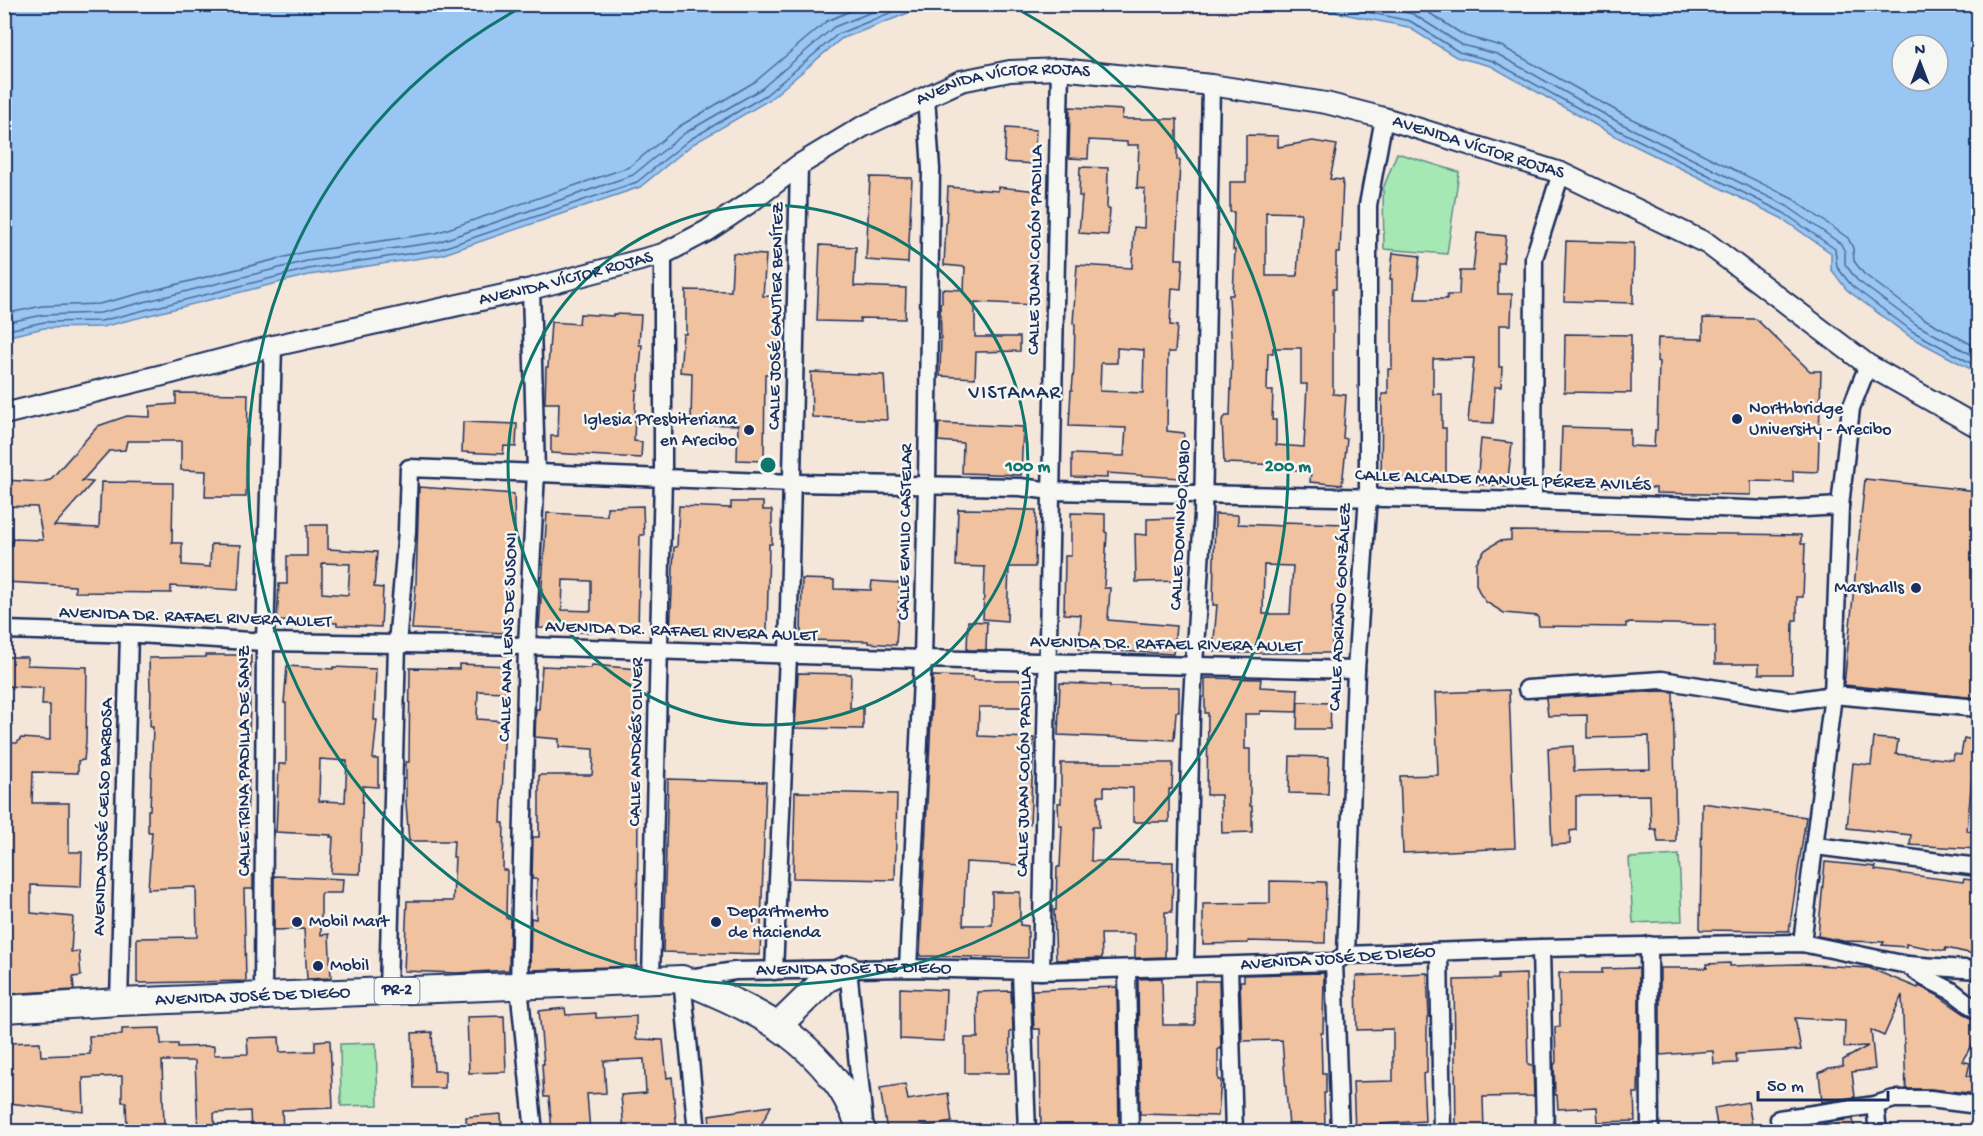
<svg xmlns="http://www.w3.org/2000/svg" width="1983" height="1136" viewBox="0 0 1983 1136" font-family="'Gochi Hand',sans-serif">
	<rect width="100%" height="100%" fill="#f4e6d9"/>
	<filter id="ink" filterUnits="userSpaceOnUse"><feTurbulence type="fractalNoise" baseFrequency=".0167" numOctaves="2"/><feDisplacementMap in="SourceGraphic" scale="12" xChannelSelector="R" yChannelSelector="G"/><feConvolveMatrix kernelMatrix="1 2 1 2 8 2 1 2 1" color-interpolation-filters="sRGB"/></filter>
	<g filter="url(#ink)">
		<!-- green -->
		<path fill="#a5e8b3" stroke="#608c88" stroke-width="1.5" d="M1397,153L1459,172L1447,254L1384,249L1383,189Z
			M1679,855L1682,921L1633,923L1629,858Z
			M376,1043L378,1105L341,1106L340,1044Z"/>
		<!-- water -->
		<path fill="#99c6f3" stroke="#678ab7" stroke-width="1.5" fill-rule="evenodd" d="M4,5L5,4L929,5L841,39L769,100L693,144L640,187L441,255L309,275L102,327L44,328L5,337Z
			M1299,5H1978V373L1909,336L1847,290L1831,269V253L1781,218L1613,135L1491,66L1456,57L1408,27ZM1902,45H1938V81H1902Z"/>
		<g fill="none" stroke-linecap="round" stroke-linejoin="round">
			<!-- shore -->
			<path stroke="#4d6b9a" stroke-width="1.5" d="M1329,4L1410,21L1459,52L1493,61L1616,129L1784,213L1835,249L1837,267L1852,286L1912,331L1978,367
				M1366,4L1413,14L1462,45L1497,54L1620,123L1787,206L1841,244L1845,252V264L1857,280L1917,325L1978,358
				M1411,4L1420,7L1465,36L1501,46L1624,115L1793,199L1848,238L1853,248L1854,261L1864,274L1921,317L1978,348
				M4,314L42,306L99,304L305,252L436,233L629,167L680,126L756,81L827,21L867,4
				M4,323L43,315L100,313L307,261L438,242L633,175L685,133L761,89L834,27L892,4
				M4,331L44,322L101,321L308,269L440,249L637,182L689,140L766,95L838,34L912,4"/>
		</g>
		<!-- building -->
		<path fill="#f1c2a0" stroke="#1b2f5e" stroke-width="1.5" fill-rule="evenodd" d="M1070,107L1123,110L1122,119H1177V160H1180L1176,259H1183L1181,289L1172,288L1170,325L1177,326L1175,352H1168L1167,431L1184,433L1180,478L1107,473V478L1072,477V454L1124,456L1126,428L1069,426L1071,390H1072L1074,367L1075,324L1073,323L1077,265L1132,268L1134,227L1144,228L1145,189L1137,188L1139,145H1127V142L1089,140L1088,159L1069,158ZM1117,348L1144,350L1143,393L1100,391L1101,363H1117Z
			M1006,128L1036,130L1034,164L1004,162Z
			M1246,135L1278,136V147L1313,141L1337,145L1330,179L1343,180L1340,253H1336V289H1333V394L1346,395L1343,438L1347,439L1342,485L1310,482L1311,471L1284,469L1285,465L1224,463L1222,420L1226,416H1230L1232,353L1229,295H1233L1235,250H1233L1234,212H1230V182H1246ZM1266,212L1301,213L1297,276H1266ZM1273,348H1301V384H1307L1304,447L1276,445V420H1272L1273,391H1267L1268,353H1273Z
			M1080,167L1108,168L1107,209H1110L1108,235L1079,233L1082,196H1079Z
			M870,177L912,178L908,263L866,260Z
			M948,187L998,191V187L1038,191L1034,229H1037L1035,305L975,302V337H1020V351L976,352L975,378L940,376L941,336L940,303H942V289L964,290L965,267L944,265Z
			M1477,233L1506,236L1503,263H1498V294H1512L1511,325H1499V367H1502L1501,387H1495L1493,423L1468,422L1474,358L1433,359V394H1442V428H1446V482H1381L1382,394H1388V369H1392V279H1390L1393,253L1420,256L1415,299H1447V295H1459L1460,271H1473Z
			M1566,241L1634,243L1633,303L1564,301Z
			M820,245L856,247L854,286L906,288L905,319L860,318V322L817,321Z
			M733,253L766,255L763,296L780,297L778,374H765L764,461L737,460L738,425L691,424L692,373L680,372L683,334H686V290L731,291Z
			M580,314L613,316V314L641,315L639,345H642L638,390H636L634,441L642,442L641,458L551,453V436H558L559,403H545L546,367H548L551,322L579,324Z
			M1703,318L1756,319L1810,371H1821L1818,472L1793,471V482L1751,481V495L1656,493V488L1560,485L1562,427L1630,429V446L1654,447L1655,430H1657L1659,362L1657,361L1658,338L1703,339Z
			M1565,334L1631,335V393L1564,392Z
			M811,372L884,375L887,420L812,417Z
			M176,393L248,394L246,497H205L206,471L181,470V441H127L125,450L109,451L82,481L93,482L54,526L99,528L101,482L173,483L172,543H182V565L210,567L211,544L241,545L238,590L171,586V593L75,592V586L6,582L7,558L13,539L43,540L37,507L4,506V480L42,482L50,480L98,426L127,416L150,417V406L176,404Z
			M463,422L517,424L516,447L504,446L503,454L462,452Z
			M939,423L1023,427L1021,475L962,473L963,443L938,441Z
			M1481,439L1512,443L1507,487L1477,484Z
			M1865,479L1978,491V698L1844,685Z
			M419,487L514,494L515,537H509L507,633L412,629L416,583Z
			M731,502H763V510H772V544H769L767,630L740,632V634H670L674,547H677L679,506L731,508Z
			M643,506L644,535H640L638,632H567V629L539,628L547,513L607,516V507ZM563,580L591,581V611L562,610Z
			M958,509L1036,510L1035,567H1009L1007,621L983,619L985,567L956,566Z
			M1071,513L1105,514V532L1107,533L1104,588H1110L1108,620L1176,626L1173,654L1079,649L1081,615L1064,614L1065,556H1071Z
			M1215,514L1238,515V524L1283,526V522L1345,524L1344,563H1343L1339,608L1332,607V653H1242L1213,651L1217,605H1213ZM1264,565L1293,566L1290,614H1263Z
			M1180,518V555H1183L1184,581L1136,582L1135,534L1147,535V519Z
			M307,525H328V549L377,552L374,587L383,588L381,627L337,625V623L277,621L279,584H287V556H307ZM322,563L350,564L348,595L322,593Z
			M1511,531L1801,535V544H1805L1803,597H1797V620H1793L1792,674H1759V664H1715V625L1626,623V627L1539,626L1538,616L1504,613L1486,602L1480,594L1476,584V563L1485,550L1499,541L1511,540Z
			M802,579L834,580V589L871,590L872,581L900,583L896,645L868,643V641L801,640Z
			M968,621L987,622L986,650H967Z
			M206,655H251L249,743L242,742L240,777L249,778L245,852H250L248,875H253V889H244L246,981L137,983V938L197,937L196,887L148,889L152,832H148V810H150L153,727H150L151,691L150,690L149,658L206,657Z
			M4,657H27V665L87,667L86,741L84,760L78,761V773L33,772L32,803H69V852H82L81,887L31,885V913L73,917L71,952L79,951L81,976L73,977L74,990L4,994V743H17L21,738L50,740V705H42L43,688L4,686Z
			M459,664L508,666L506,692L478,691L477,719L505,721L501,823H504L503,870H507L506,918H510L509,970L456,973L404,971L407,901H453L455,857H453L454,841H409L406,803V762H409L410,668L459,669Z
			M592,665L638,669L633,726H635L634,764H637L635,801H638L637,966L530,970L531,918L536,919L537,879H532L533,837H539V775H592L593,762V749L559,747V739L535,737L536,709H539L542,666L591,668Z
			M287,666L333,669V667L376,669L374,720H377L373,759H378V787L363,786L360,874L331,873L333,837H330L331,835L276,832L279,764H286V703H284ZM320,759L347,761L345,802L319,801Z
			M798,673L851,674L850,708H863V729L795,728Z
			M933,676L973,677V680H1031V707H979L978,736L1034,738L1030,824L1024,823L1022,865L966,862L963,925H992V892H1020V925L1028,926V958L920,956Z
			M1205,678L1261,679L1260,687L1298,689L1297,712L1260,711V714H1245V749H1250V806H1252V832L1222,833L1221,795H1207L1208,713H1205Z
			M1060,683L1110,685V687H1179V712H1176L1174,740L1058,735Z
			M1509,690L1515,848L1403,853L1400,776L1438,775L1435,693Z
			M1662,691L1673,692L1676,842H1658L1656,829H1651L1650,795L1576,796V830L1570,831V844L1552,845L1548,748L1573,746L1574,771L1650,769L1649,736L1587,738V715L1548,716L1546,698Z
			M1298,702L1331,703L1330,729H1297Z
			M1874,738L1898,740L1896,754L1953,760L1954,754L1961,755L1964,738L1978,741L1974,778L1972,777L1967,831L1978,832V849L1910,845L1911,835L1847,828L1853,763L1871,765Z
			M1290,756L1329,757L1328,794L1289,793Z
			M1061,763H1173L1172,789H1169V822H1133V788L1104,787V796H1098L1099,827H1092L1091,861L1173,862L1172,912H1165V957L1135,958V934H1101L1102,958L1056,960L1054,910H1056L1057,867H1060L1062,826H1059L1058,803H1061Z
			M668,779L766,782L760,955L663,952Z
			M795,792L897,794L895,880L793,878Z
			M1702,803L1806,817L1789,931L1700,930Z
			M1825,862L1876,867L1875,870L1963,882L1964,879L1978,881V955L1946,948L1945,951L1906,944V947L1882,945L1884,942L1843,941L1818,936Z
			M274,876L343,879L342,893H321V935L329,934L331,978L307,979L304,929L274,930Z
			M1270,881L1326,882L1325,943L1248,941V943L1203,944V904L1270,903Z
			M1730,963V966L1798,964L1869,968L1918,988L1919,986L1937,995L1972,1019L1978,1021V1035L1962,1061L1970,1063L1967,1076L1978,1078V1094L1931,1089H1906L1902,995L1884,1036L1871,1030L1875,1069L1852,1072L1855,1097L1822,1102L1819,1073L1829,1068L1843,1066V1060L1868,1046L1844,1047L1845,1021L1795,1018L1801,1050L1736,1054L1737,1063L1714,1064L1713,1051L1660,1055V968H1707L1706,964Z
			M1637,968L1639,969V1056L1638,1093H1634L1635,1121L1598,1122L1597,1107L1558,1109L1557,1095H1555L1554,1065L1556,1062L1555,1027H1560L1559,973H1602V969Z
			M1324,973L1323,1033H1321L1322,1073H1326V1093H1324L1325,1126L1289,1127L1282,1040L1242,1041L1240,981H1244V975Z
			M1427,973L1429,1017H1427V1073L1423,1074L1425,1121L1381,1124V1131H1355L1353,1082L1393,1081V1029L1357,1030L1356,976Z
			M1526,974L1528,1065H1533L1534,1096L1483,1097L1484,1131H1456L1454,980L1498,979V975Z
			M1162,978L1163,1025H1195V981H1219L1221,1049H1218V1080H1221L1218,1116L1140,1114L1138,979Z
			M1117,987L1119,1131H1041L1040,1029H1034L1032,990Z
			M900,988L946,990L944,1041L900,1039Z
			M1011,991L1013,1030L1010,1032L1009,1073H965V1038H978L977,992Z
			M565,1008L566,1015L596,1013V1018L636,1016V1039L663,1040L667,1078L672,1077L677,1131H624L621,1095L646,1093L644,1059L604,1061L606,1093L587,1094L590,1131H552L549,1097H544L542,1064H544L539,1011Z
			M504,1016L506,1072L469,1073L467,1017Z
			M160,1028L161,1044H178V1047L214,1046V1055L248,1054L247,1038L279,1037L280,1052L315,1051V1041L330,1040L333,1108L282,1110L283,1131H251L250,1111L214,1113L215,1131H198L195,1061H162L164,1127L127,1129L126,1102H122V1076L83,1078L84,1112L9,1103L8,1075H4V1043L40,1042L41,1056L90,1054L89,1036L122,1035V1029Z
			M432,1032L434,1071H445V1088H414L412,1033Z
			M905,1084L908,1100L948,1093L952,1122L912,1128L913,1131H887L880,1088Z
			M1748,1102L1753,1131H1718L1714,1108Z
			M771,1106L761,1125L762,1131H711L709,1115Z
			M501,1114L502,1131H467L466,1117Z
			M1853,1119L1855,1131H1825L1824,1123Z"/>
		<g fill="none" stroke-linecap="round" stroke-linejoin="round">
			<defs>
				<g id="minor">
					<path d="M531,289L536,472L527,646L519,987L534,1132"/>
					<path d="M1533,501L1534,258L1561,173"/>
					<path d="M4,630L138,634L265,642L527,646L923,659L1356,670"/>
					<path d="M1527,689L1662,680L1793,701L1833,695L1978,708"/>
					<path d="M1816,846L1978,867"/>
					<path d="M1802,943L1833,695L1840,506L1851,408L1868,365"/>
					<path d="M1649,945L1650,1132"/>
					<path d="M1541,948L1545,1132"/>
					<path d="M1439,952L1442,1132"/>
					<path d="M1346,955L1356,670L1368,496V205L1384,118"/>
					<path d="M1334,962L1340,1132"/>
					<path d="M1908,965L1978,970"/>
					<path d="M1185,966L1191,716L1203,514L1211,85"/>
					<path d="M1229,966L1234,1132"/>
					<path d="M908,968L923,659L927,484L931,169L926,97"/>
					<path d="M848,969L864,1122"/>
					<path d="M1127,969L1130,1132"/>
					<path d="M774,971L788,655L799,165"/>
					<path d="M1041,971L1060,69"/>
					<path d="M1021,972L1027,1132"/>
					<path d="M651,979L663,477V254"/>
					<path d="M388,992L397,644L407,531L409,468L793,483L1020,487L1052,491L1533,501L1770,510L1840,506"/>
					<path d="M263,997L265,642L273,346"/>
					<path d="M119,1002L129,634"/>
					<path d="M1875,1105L1878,1132"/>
					<path d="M1779,1119L1875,1105L1894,1099H1930L1978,1105"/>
					<path id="s1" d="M697,1132L682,979L735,971L908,968L1041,971L1334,962L1346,955L1541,948L1802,943L1907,965L1924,977L1952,991L1978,1011"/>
				</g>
				<g id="tertiary">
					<path id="s2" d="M4,414L171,373L273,346L531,289L663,254L707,231L749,203L799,165L862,127L926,97L961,81L1010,71L1060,69L1211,85L1326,103L1384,118L1561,173L1708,244L1868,365L1978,427"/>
				</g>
				<g id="primary">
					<path id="s3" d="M4,1009L119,1002L682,979C745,1006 795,1026 837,1083C848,1097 855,1116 863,1132"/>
					<path d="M779,1025L826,979L848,969"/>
				</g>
			</defs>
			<!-- minor casing -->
			<use href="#minor" stroke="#1b2f5e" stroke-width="21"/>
			<!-- tertiary casing -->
			<use href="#tertiary" stroke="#1b2f5e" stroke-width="24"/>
			<!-- primary casing -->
			<use href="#primary" stroke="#1b2f5e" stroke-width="30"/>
			<!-- minor -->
			<use href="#minor" stroke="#f6f6f2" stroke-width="16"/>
			<!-- tertiary -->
			<use href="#tertiary" stroke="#f6f6f2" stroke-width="20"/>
			<!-- primary -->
			<use href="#primary" stroke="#f6f6f2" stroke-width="26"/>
		</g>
	</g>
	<!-- distance rings -->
	<g fill="none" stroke="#0f766e" stroke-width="3">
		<circle cx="768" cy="465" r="260"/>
		<path d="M1012 6A520 520 0 1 1 524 6"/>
	</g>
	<!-- markers -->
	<g fill="#1b2f5e" stroke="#f6f6f2" stroke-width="2">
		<circle cx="1737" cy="419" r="6"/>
		<circle cx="749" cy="430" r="6"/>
		<circle cx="1916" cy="588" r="6"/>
		<circle cx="297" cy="922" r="6"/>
		<circle cx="716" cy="922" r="6"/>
		<circle cx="318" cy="966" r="6"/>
	</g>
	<g text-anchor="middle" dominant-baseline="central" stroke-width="5" stroke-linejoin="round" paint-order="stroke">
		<!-- shield labels -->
		<rect fill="#f6f6f2" stroke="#5d6b8a" stroke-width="1.5" x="374.5" y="978" width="45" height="26" rx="4.5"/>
		<g font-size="16" font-weight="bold" fill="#1b2f5e">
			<text x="397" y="991">PR-2</text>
		</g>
		<!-- street labels -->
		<g font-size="18" fill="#1b2f5e" stroke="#f6f6f2">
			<text stroke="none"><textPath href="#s2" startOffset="1065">AVENIDA VÍCTOR ROJAS</textPath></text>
			<text stroke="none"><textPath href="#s2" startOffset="1551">AVENIDA VÍCTOR ROJAS</textPath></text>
			<text transform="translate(1036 250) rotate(-89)">CALLE JUAN COLÓN PADILLA</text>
			<text stroke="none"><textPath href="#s2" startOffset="578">AVENIDA VÍCTOR ROJAS</textPath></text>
			<text transform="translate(777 316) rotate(-89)">CALLE JOSÉ GAUTIER BENÍTEZ</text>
			<text transform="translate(1503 481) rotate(2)">CALLE ALCALDE MANUEL PÉREZ AVILÉS</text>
			<text transform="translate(1181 525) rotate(-87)">CALLE DOMINGO RUBIO</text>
			<text transform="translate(906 532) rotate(-89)">CALLE EMILIO CASTELAR</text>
			<text transform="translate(1341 607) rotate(-87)">CALLE ADRIANO GONZÁLEZ</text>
			<text transform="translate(195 618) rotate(2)">AVENIDA DR. RAFAEL RIVERA AULET</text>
			<text transform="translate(681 632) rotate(2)">AVENIDA DR. RAFAEL RIVERA AULET</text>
			<text transform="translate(509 637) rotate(-88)">CALLE ANA LENS DE SUSONI</text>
			<text transform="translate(1166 645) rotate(1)">AVENIDA DR. RAFAEL RIVERA AULET</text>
			<text transform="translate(637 742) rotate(-89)">CALLE ANDRÉS OLIVER</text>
			<text transform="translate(245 761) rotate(-90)">CALLE TRINA PADILLA DE SANZ</text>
			<text transform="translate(1025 772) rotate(-89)">CALLE JUAN COLÓN PADILLA</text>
			<text transform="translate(104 817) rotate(-88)">AVENIDA JOSÉ CELSO BARBOSA</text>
			<text transform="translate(1338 959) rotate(-4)">AVENIDA JOSÉ DE DIEGO</text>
			<text stroke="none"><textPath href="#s1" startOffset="326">AVENIDA JOSÉ DE DIEGO</textPath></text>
			<text stroke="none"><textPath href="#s3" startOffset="249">AVENIDA JOSÉ DE DIEGO</textPath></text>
		</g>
		<!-- poi labels -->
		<g font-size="18" fill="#1b2f5e" stroke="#f6f6f2" text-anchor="start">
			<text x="1749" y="409">Northbridge<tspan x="1749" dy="21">University - Arecibo</tspan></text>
			<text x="737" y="420" text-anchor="end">Iglesia Presbiteriana<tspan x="737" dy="21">en Arecibo</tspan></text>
			<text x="1904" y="588" text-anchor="end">Marshalls</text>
			<text x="728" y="912">Departmento<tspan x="728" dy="21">de Hacienda</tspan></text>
			<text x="309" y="922">Mobil Mart</text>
			<text x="330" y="966">Mobil</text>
		</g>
		<!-- neighbourhood labels -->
		<g font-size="20" letter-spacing="1.5" fill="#1b2f5e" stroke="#f6f6f2">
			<text x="1015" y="394">VISTAMAR</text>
		</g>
	</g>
	<circle cx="768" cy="465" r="9" fill="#0f766e" stroke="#f6f6f2" stroke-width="3"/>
	<g font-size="18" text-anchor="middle" font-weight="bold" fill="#0f766e" stroke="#f6f6f2" stroke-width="5" stroke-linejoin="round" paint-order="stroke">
		<text x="1028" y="471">100 m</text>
		<text x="1288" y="471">200 m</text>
	</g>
	<!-- margin -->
	<rect width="1983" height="1136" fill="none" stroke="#f6f6f2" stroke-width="24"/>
	<rect x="12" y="12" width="1959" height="1112" fill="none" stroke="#1b2f5e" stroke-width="2" filter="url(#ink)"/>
	<!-- north arrow -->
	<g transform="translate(1920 63)"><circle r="28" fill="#f6f6f2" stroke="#9ea6b7" stroke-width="1.5"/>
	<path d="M0-4.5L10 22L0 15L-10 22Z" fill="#1b2f5e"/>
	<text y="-9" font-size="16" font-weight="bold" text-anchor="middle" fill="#1b2f5e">N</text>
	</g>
	<!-- scale -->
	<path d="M1758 1091v9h130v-9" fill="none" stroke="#1b2f5e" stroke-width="3"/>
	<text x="1767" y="1091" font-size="18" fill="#1b2f5e" stroke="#f6f6f2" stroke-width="4.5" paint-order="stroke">50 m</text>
</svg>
